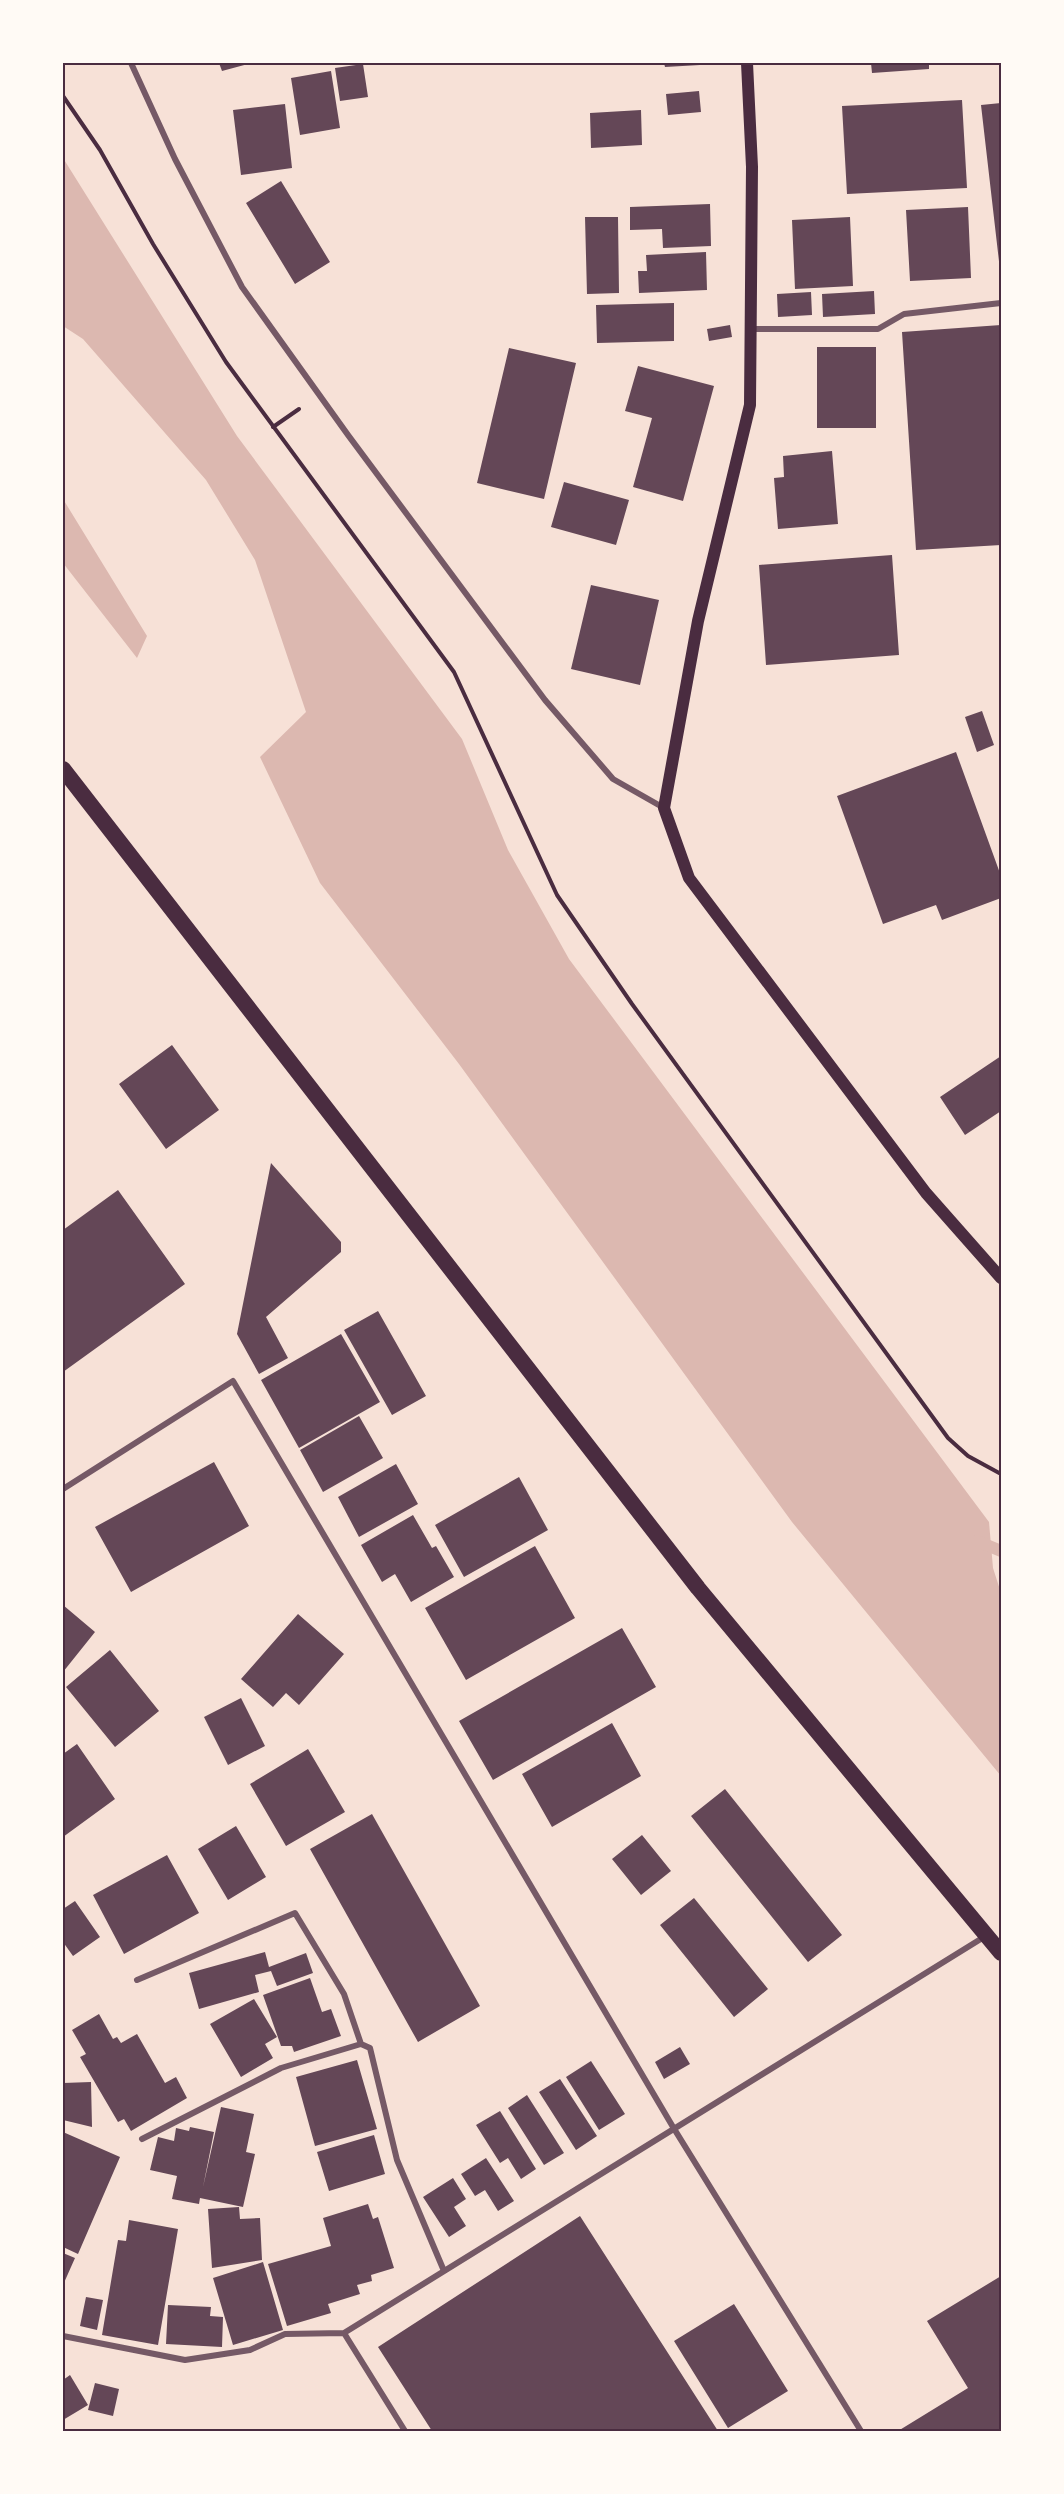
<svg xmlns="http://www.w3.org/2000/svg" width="1064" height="2494" viewBox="0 0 1064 2494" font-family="'Fira Sans',sans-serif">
	<rect width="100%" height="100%" fill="#f7e1d7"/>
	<!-- water -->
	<path fill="#dcb8b0" d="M63,158L237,436L462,739L508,850L569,959L989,1522L993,1568L1001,1593V1776L792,1522L459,1064L320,883L260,757L306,712L255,560L206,480L83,339L63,326Z
		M63,499L147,636L137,658L63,563Z"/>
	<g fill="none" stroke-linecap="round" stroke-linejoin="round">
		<!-- stream -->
		<path stroke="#dcb8b0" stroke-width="12" d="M977,1541L1001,1551"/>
	</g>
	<!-- building -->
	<path fill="#644757" d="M219,63H248V64L222,71Z
		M664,63H700V65L665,67Z
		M871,63H929V69L872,73Z
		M363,64L368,97L340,101L335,68Z
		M331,71L340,128L300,135L291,78Z
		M699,91L701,112L668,115L666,94Z
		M962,100L967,188L847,194L842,106Z
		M1001,103V270H1000L981,105Z
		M285,104L292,168L241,175L233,110Z
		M641,110L642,145L591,148L590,113Z
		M281,181L330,262L295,284L246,203Z
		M710,204L711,246L663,248L662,229L630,230V207Z
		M968,207L971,278L910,281L906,210Z
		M585,217H618L619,293L587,294Z
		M850,217L853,286L795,289L792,220Z
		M706,252L707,290L639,293L638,271H647L646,255Z
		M874,291L875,314L823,317L822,294Z
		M811,292L812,315L778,317L777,294Z
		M674,303V341L597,343L596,305Z
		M730,325L732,337L709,341L707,329Z
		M1001,325V545L916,550L902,332Z
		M817,347H876V428H817Z
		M509,348L576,363L544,499L477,483Z
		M638,366L714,386L683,501L633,487L652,418L625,411Z
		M832,451L838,524L778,529L774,478L784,477L783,456Z
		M564,482L629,500L616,545L551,527Z
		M892,555L899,655L766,665L759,565Z
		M591,585L659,600L640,685L571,669Z
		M982,711L994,745L977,752L965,717Z
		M956,752L1001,876V898L942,920L936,905L883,924L837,796Z
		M172,1045L219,1110L166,1149L119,1084Z
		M1001,1056V1111L965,1135L940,1097Z
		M271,1163L341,1242V1252L266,1317L288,1358L259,1374L237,1334Z
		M118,1190L185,1284L63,1372V1230Z
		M378,1311L426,1396L392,1415L344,1330Z
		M341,1334L380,1402L299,1448L261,1380Z
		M359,1416L383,1458L323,1492L300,1450Z
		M214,1462L249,1526L131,1592L95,1527Z
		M396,1464L418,1504L359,1537L338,1497Z
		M519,1477L548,1530L464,1577L435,1525Z
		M413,1515L432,1548L436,1546L454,1577L411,1602L395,1574L382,1582L361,1545Z
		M535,1546L575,1618L466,1680L425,1608Z
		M63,1605L95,1632L63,1672Z
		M298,1614L344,1654L299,1705L286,1693L273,1707L241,1679Z
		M622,1628L656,1687L493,1780L459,1721Z
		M110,1650L159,1711L115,1747L66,1687Z
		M241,1698L265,1746L228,1765L204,1717Z
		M612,1723L641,1776L552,1827L522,1774Z
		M77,1744L115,1799L63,1837V1754Z
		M308,1749L345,1812L286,1846L250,1784Z
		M725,1789L842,1935L808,1962L691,1816Z
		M372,1814L480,2006L418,2042L310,1849Z
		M236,1826L266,1877L228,1900L198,1849Z
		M642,1835L671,1871L641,1895L612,1859Z
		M167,1855L199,1913L124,1954L93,1895Z
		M694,1898L768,1989L734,2017L660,1925Z
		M75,1901L100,1937L73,1956L63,1942V1909Z
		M265,1952L269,1967L306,1953L313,1973L277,1986L271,1971L255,1975L259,1992L199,2009L189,1973Z
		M310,1978L322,2012L331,2009L341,2036L294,2052L292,2046H281L263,1995Z
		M254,1999L277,2037L265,2044L273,2058L241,2077L210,2024Z
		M99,2014L113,2039L117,2037L121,2043L137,2034L165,2083L176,2077L187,2098L131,2131L124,2119L118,2122L80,2057L86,2054L72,2030Z
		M680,2047L690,2064L664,2079L655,2062Z
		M357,2060L377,2129L315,2146L296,2077Z
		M591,2061L625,2114L599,2130L566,2077Z
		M560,2079L597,2136L576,2150L539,2092Z
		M91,2082L92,2127L63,2120V2083Z
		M527,2095L564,2153L544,2165L508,2108Z
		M221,2107L254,2114L246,2152L255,2154L243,2207L200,2198L199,2204L172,2199L177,2176L150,2170L158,2137L174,2141L176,2128L189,2131L190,2127L214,2132L203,2187Z
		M500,2111L536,2169L521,2179L508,2158L500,2163L476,2125Z
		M63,2132L120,2157L78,2254L63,2247Z
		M374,2135L385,2174L329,2191L317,2152Z
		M486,2158L514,2201L498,2211L485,2190L475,2196L461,2174Z
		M453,2178L466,2199L454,2207L466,2226L449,2237L423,2197Z
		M368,2204L373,2219L378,2217L394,2268L371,2275L372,2281L357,2285L360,2294L328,2304L331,2313L287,2326L268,2264L331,2246L323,2218Z
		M239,2207L240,2219L260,2218L262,2260L212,2268L208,2209Z
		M580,2216L718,2431H432L378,2347Z
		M129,2220L178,2229L158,2345L102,2335L118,2240L126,2241Z
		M63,2253L75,2258L63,2285Z
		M263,2262L283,2330L233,2345L213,2278Z
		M1001,2276V2431H898L968,2388L927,2321Z
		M86,2297L103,2300L97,2330L80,2326Z
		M734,2304L788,2391L728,2428L674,2341Z
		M168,2305L211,2307L210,2316L223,2317L222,2347L166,2344Z
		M70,2375L88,2405L63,2420V2380Z
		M95,2383L119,2389L113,2416L88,2410Z"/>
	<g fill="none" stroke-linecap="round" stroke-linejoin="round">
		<!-- path -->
		<path stroke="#4a2c40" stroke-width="4" d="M63,96L100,150L153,244L226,362L454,672L557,895L632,1004L948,1438L968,1456L1001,1474
			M273,427L299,409"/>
		<!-- minor -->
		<path stroke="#755966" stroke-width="6" d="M131,63L175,159L242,287L348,435L545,700L613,779L664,808
			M751,329H878L904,314L1001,303
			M63,1489L233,1381L673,2127L861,2431
			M137,1980L295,1913L344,1994L361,2044
			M142,2139L281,2068L361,2044L370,2048L397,2160L444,2271
			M344,2333L405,2431
			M63,2336L185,2360L250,2350L285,2334L344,2333L984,1937"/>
		<!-- secondary -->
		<path stroke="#4a2c40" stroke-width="12" d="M747,63L752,167L750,405L698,621L664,808L689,878L926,1193L1001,1278"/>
		<!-- trunk -->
		<path stroke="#4a2c40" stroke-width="16" d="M63,769L698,1588L1001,1953"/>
	</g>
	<!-- border -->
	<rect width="1064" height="2494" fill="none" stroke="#fffaf5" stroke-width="129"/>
	<rect x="64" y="64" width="936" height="2366" fill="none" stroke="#4a2c40" stroke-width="2"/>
</svg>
